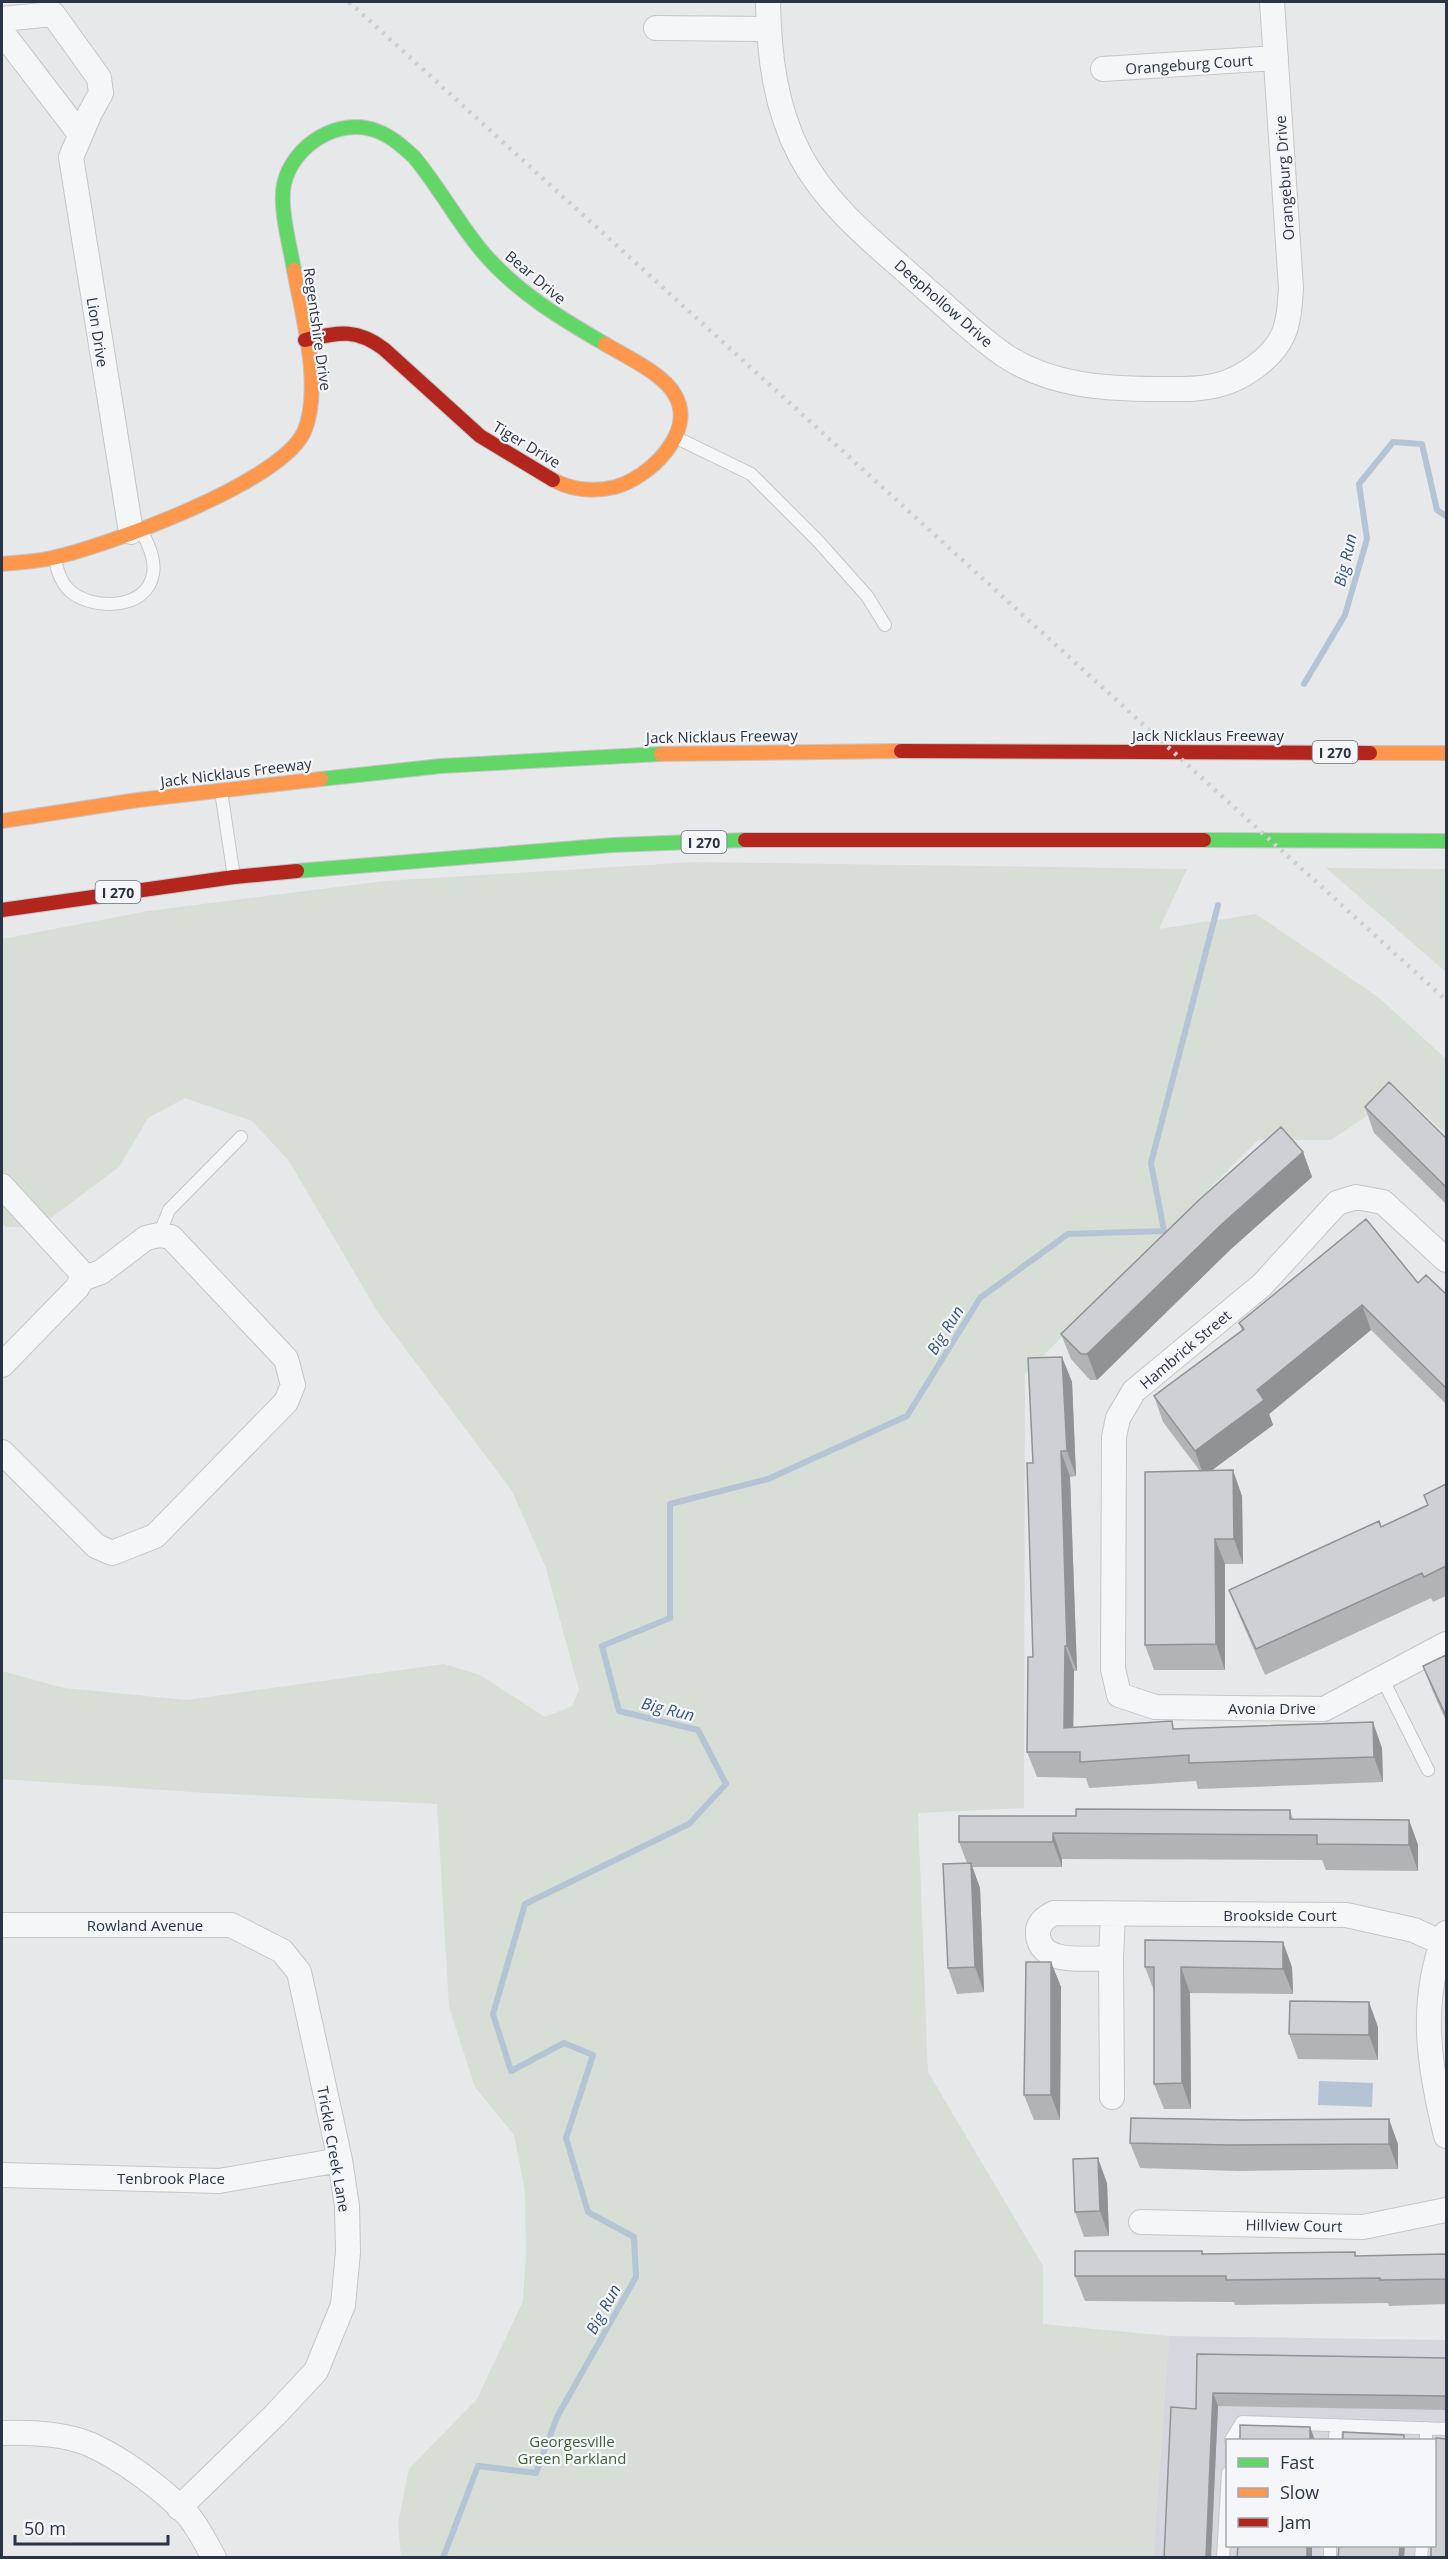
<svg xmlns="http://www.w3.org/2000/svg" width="1448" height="2559" viewBox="0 0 1448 2559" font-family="'Open Sans',sans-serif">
	<rect width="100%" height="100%" fill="#e6e8ea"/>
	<!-- built -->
	<path fill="#d4d7dd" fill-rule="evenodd" d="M1169,2336L1446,2340V2557L1153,2558ZM1228,2440H1434V2546H1228Z"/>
	<!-- green -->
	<path fill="#d6ded6" d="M695,862L1187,869L1159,929L1256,914L1378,997L1446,1059V1134L1401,1093L1331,1140H1258L1025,1374L1024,1808L918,1813L928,2072L1043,2266V2324L1169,2336L1153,2557H401L398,2524L409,2469L477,2399L523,2301L526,2254L525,2191L514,2135L475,2087L449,2007L437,1804L207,1793L2,1779V1671L64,1688L187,1700L444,1664L480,1675L545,1717L572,1706L579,1690L546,1568L512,1491L377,1311L289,1161L252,1121L185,1098L148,1118L119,1167L39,1227H6L2,1223V939L148,911L385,881Z
		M1326,868L1446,869V972Z"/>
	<!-- water -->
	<path fill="#b4c4d5" d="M1319,2081L1373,2083L1372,2107L1318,2105Z"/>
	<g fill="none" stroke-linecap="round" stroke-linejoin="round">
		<!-- stream -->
		<path stroke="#b4c4d5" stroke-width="6" d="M1304,684L1345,615L1367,539L1359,484L1393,442L1422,444L1437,510L1446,516
			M443,2558L478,2466L536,2473L557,2417L636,2277L634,2237L588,2212L566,2138L593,2055L564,2043L511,2071L493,2014L525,1904L689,1824L726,1784L698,1730L619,1711L602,1646L670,1618V1504L768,1479L907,1416L980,1298L1068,1234L1164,1231L1151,1163L1218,905"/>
		<defs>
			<path id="lane" d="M677,438L751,474L818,541L867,596L885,625
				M55,559C57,570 60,581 68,589C89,611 147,611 153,574C156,558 147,543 141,529
				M221,791L234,877
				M159,1235L169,1210L241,1137
				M1382,1678L1428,1770
				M1231,2440L1242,2422L1446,2429
				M1335,2440L1336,2425
				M1426,2440V2428
				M1223,2558L1228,2473
				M1330,2558V2546
				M1421,2558L1422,2546"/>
			<path id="street" d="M768,2C769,55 775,107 800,155C829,210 882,249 927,290C953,312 978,338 1007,357C1053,386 1106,389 1160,389C1179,389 1199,390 1218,385C1242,379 1271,359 1282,337C1289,323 1290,304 1291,288L1272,2
				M2,19L53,14L99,78L101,93L90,113L71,157L131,532
				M656,28L768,29
				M2,32L80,134
				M1103,69L1276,58
				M2,1186L79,1270L82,1279
				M1446,1260L1383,1202L1356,1197L1337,1203L1262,1285L1134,1391L1118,1418L1114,1437L1113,1669L1119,1695L1155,1707L1324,1709L1446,1644
				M2,1365L77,1288L82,1279L101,1272L146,1238L159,1235L171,1237L286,1359L293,1385L286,1402L155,1536L112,1553L96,1546L2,1452
				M2,1925H231L282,1951L299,1972L340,2160L347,2206L348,2252L343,2305L316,2371L275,2415L179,2508
				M1446,1933C1418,2002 1429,2067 1446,2136
				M1111,1958C1088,1958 1039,1966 1038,1934C1037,1923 1046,1917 1054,1913L1346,1915L1414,1930L1442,1943
				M1112,2097L1111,1958L1113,1914
				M2,2175L219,2181L340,2160
				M1141,2222L1363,2227L1446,2210
				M2,2433C30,2432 62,2433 89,2444C123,2459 160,2487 187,2514C198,2527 206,2543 214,2558"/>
			<path id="fast" d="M294,270C290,246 279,207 284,184C293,145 339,116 377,131C391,136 403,147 414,157C439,187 457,221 481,250C515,291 560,318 605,344
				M321,779L441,766L661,754
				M1204,840L1446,841
				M297,871L613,845L745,840"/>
			<path id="slow" d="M553,480C572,490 594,492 615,487C649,478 697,432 675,395C664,374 625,356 605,344
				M2,564C19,562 35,562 52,558C107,546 280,483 304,432C323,389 302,314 294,270
				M1370,753H1446
				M661,754L901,751
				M2,821L138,800L321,779"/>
			<path id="jam" d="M305,340C337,333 355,327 384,349L480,436L553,480
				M901,751L1370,753
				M745,840H1204
				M2,910L234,877L297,871"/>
		</defs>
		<!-- lane casing -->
		<use href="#lane" stroke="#c4c6c8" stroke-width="14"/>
		<!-- street casing -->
		<use href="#street" stroke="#c4c6c8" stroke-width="26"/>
		<!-- fast casing -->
		<use href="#fast" stroke="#c4c6c8" stroke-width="16"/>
		<!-- slow casing -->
		<use href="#slow" stroke="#c4c6c8" stroke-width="16"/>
		<!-- jam casing -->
		<use href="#jam" stroke="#c4c6c8" stroke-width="16"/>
		<!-- lane -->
		<use href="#lane" stroke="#f5f6f7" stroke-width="12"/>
		<!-- street -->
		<use href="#street" stroke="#f5f6f7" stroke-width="24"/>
		<!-- fast -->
		<use href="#fast" stroke="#63d668" stroke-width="14"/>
		<!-- slow -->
		<use href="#slow" stroke="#ff974d" stroke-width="14"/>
		<!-- jam -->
		<use href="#jam" stroke="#b3261e" stroke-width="14"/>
		<!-- rail -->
		<path stroke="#cecfd2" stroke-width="4.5" stroke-dasharray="3 6" stroke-linecap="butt" d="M349,2L1446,1000"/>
	</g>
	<!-- wall -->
	<path fill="#b1b3b5" d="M1365,1107L1446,1138V1204L1374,1133Z
		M1303,1152L1312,1177L1231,1249L1097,1380H1090L1071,1359L1061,1334Z
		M1418,1283L1446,1294V1404L1371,1330L1269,1414L1273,1425L1211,1471L1242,1496L1243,1564H1225V1670H1154L1145,1645L1200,1471L1163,1422L1154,1396L1242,1331L1239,1323Z
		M1062,1357L1072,1382L1076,1476L1070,1477L1077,1671H1074L1073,1727L1176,1729L1382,1748L1383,1782L1198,1789L1196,1781L1089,1788L1086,1778L1037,1777L1027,1752L1033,1657V1463Z
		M1446,1484V1596L1433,1602L1431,1598L1265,1675L1239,1615L1229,1590L1381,1527L1428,1505L1424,1495Z
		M1446,1655V1721L1433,1692L1423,1666Z
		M1290,1810L1293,1819L1409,1820L1418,1845V1871L1326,1870L1322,1860L1062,1859V1867H972L980,1888L984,1992L957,1994L948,1968L967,1863L959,1842L1076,1816Z
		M1051,1962L1061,1987L1060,2120H1034L1024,2095Z
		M1145,1967H1292L1293,1994L1190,1993L1191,2109H1164L1154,2084V1991Z
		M1378,2027V2060L1298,2059L1289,2034Z
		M1130,2143L1398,2144V2169L1238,2171L1140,2168Z
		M1107,2183L1109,2236L1084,2237L1075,2212Z
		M1202,2251L1203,2254L1355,2252L1356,2256L1446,2254V2304L1389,2306L1388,2303L1235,2305L1234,2302L1085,2301L1075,2276Z
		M1197,2354L1446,2358V2410L1218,2406L1211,2558H1164L1196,2409Z"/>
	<!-- shaded-wall -->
	<path fill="#909294" d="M1303,1152L1312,1177L1231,1249L1097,1380L1087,1354L1222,1224Z
		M1362,1305L1371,1330L1269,1414L1273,1425L1204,1476L1195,1451L1257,1390Z
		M1062,1357L1072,1382L1076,1476L1067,1451Z
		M1061,1451L1070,1477L1077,1671L1067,1646Z
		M1233,1470L1242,1496L1243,1564L1234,1539Z
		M1215,1539L1225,1564V1670L1216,1644Z
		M1065,1646L1074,1671L1073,1753L1064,1728Z
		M1373,1722L1382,1748L1383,1782L1374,1757Z
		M1409,1820L1418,1845V1871L1409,1845Z
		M1053,1833L1062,1859V1867L1053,1842Z
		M971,1863L980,1888L984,1992L975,1967Z
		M1283,1942L1292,1967L1293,1994L1283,1969Z
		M1051,1962L1061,1987L1060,2120L1051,2095Z
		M1181,1967L1190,1993L1191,2109L1182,2083Z
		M1369,2002L1378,2027V2060L1369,2035Z
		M1389,2119L1398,2144V2169L1389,2144Z
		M1098,2158L1107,2183L1109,2236L1100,2211Z
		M1213,2393L1218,2406L1211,2558H1206Z
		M1310,2427L1315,2440H1310Z
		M1307,2546H1312V2558H1307Z
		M1400,2546H1405L1404,2558H1399Z"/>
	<!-- building -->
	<path fill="#ced0d3" stroke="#909294" stroke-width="1.5" d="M1389,1082L1446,1138V1187L1365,1107Z
		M1281,1127L1303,1152L1222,1224L1087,1354H1081L1061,1334L1199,1200Z
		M1366,1219L1418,1283L1426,1275L1446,1294V1388L1362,1305L1257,1390L1264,1400L1195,1451L1154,1396L1244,1329L1239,1323Z
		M1062,1357L1067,1451H1061L1067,1646H1065L1064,1728L1172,1721L1173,1729L1373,1722L1374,1757L1189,1763V1755L1080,1762V1752H1027L1028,1657H1033L1027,1463H1033L1028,1358Z
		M1233,1470L1234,1539H1215L1216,1644L1145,1645V1472Z
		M1446,1484V1566L1424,1577L1422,1573L1256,1649L1229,1590L1379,1521L1381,1527L1428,1505L1424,1495Z
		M1446,1655V1716L1423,1666Z
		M1076,1809L1290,1810V1819L1409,1820V1845L1317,1844V1835L1053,1833V1842H959V1816H1076Z
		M971,1863L975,1967L948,1968L943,1864Z
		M1145,1940L1283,1942V1969L1181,1967L1182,2083L1154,2084V1967H1145Z
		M1026,1962H1051V2095H1024Z
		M1290,2001L1369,2002V2035L1289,2034Z
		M1131,2118L1242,2120L1389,2119V2144L1229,2145L1130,2143Z
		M1098,2158L1100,2211L1075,2212L1073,2159Z
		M1075,2251H1202V2254L1355,2252V2256L1446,2254V2279L1380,2280V2278L1226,2280V2276H1075Z
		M1197,2354L1446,2358V2396L1213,2393L1206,2558H1164L1171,2407L1196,2409Z
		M1240,2425L1310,2427V2440H1240Z
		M1343,2432L1404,2435V2440H1343Z
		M1436,2438L1446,2439V2558H1431V2546H1434V2466Z
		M1238,2546H1307V2558H1237Z
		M1339,2546H1400L1399,2558H1338Z"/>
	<g text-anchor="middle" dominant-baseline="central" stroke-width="4.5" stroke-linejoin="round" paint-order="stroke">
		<!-- shield labels -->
		<g fill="#f4f6f9" stroke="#676e7b" stroke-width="1.5">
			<rect x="1312.5" y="741" width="45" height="22" rx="4.5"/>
			<rect x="681.5" y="831" width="45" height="22" rx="4.5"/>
			<rect x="95.5" y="881" width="45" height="22" rx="4.5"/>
		</g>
		<g font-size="14" font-weight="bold" fill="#2b3445">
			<text x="1335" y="752">I 270</text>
			<text x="704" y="842">I 270</text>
			<text x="118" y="892">I 270</text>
		</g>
		<!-- street labels -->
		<g font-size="15" fill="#2b3445" stroke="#f4f6f9">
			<text transform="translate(1189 64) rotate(-4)">Orangeburg Court</text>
			<text transform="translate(1284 178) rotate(-94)">Orangeburg Drive</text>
			<text transform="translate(536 277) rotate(40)">Bear Drive</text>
			<text transform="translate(944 303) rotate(41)">Deephollow Drive</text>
			<text transform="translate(318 329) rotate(82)">Regentshire Drive</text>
			<text transform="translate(98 332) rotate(81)">Lion Drive</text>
			<text transform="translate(527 444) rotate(31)">Tiger Drive</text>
			<text x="1208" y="735">Jack Nicklaus Freeway</text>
			<text transform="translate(722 736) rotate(-1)">Jack Nicklaus Freeway</text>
			<text transform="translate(236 772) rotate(-7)">Jack Nicklaus Freeway</text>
			<text transform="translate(1185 1349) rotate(-40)">Hambrick Street</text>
			<text x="1272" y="1708">Avonia Drive</text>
			<text x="1280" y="1915">Brookside Court</text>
			<text x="145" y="1925">Rowland Avenue</text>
			<text transform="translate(334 2149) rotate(80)">Trickle Creek Lane</text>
			<text x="171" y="2178">Tenbrook Place</text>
			<text transform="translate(1294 2225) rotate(1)">Hillview Court</text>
		</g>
		<!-- park labels -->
		<g font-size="15" fill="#3f6138" stroke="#f4f6f9">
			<text x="572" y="2441">Georgesville<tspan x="572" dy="17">Green Parkland</tspan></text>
		</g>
		<!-- water labels -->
		<g font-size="16" font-style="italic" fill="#34527a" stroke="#f4f6f9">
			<text transform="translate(1345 560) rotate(-77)">Big Run</text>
			<text transform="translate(945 1330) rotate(-58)">Big Run</text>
			<text transform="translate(668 1709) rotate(14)">Big Run</text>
			<text transform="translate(603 2309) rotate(-61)">Big Run</text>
		</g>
	</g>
	<!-- border -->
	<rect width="1448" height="2559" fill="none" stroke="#2b3445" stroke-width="6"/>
	<!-- legend -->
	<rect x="1226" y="2439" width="210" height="108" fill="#f4f6f9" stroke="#a4a8b1" stroke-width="1.5"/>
	<rect x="1238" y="2458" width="30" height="9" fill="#63d668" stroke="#a4a8b1" stroke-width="1.5"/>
	<text x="1280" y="2469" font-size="18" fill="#2b3445">Fast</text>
	<rect x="1238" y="2488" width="30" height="9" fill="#ff974d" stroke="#a4a8b1" stroke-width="1.5"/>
	<text x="1280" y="2499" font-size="18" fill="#2b3445">Slow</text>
	<rect x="1238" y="2518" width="30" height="9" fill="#b3261e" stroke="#a4a8b1" stroke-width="1.5"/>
	<text x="1280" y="2529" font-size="18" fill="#2b3445">Jam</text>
	<!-- scale -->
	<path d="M15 2535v9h153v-9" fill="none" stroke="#2b3445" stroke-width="3"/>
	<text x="24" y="2535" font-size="18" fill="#2b3445" stroke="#f4f6f9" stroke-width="4.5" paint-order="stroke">50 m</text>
</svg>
